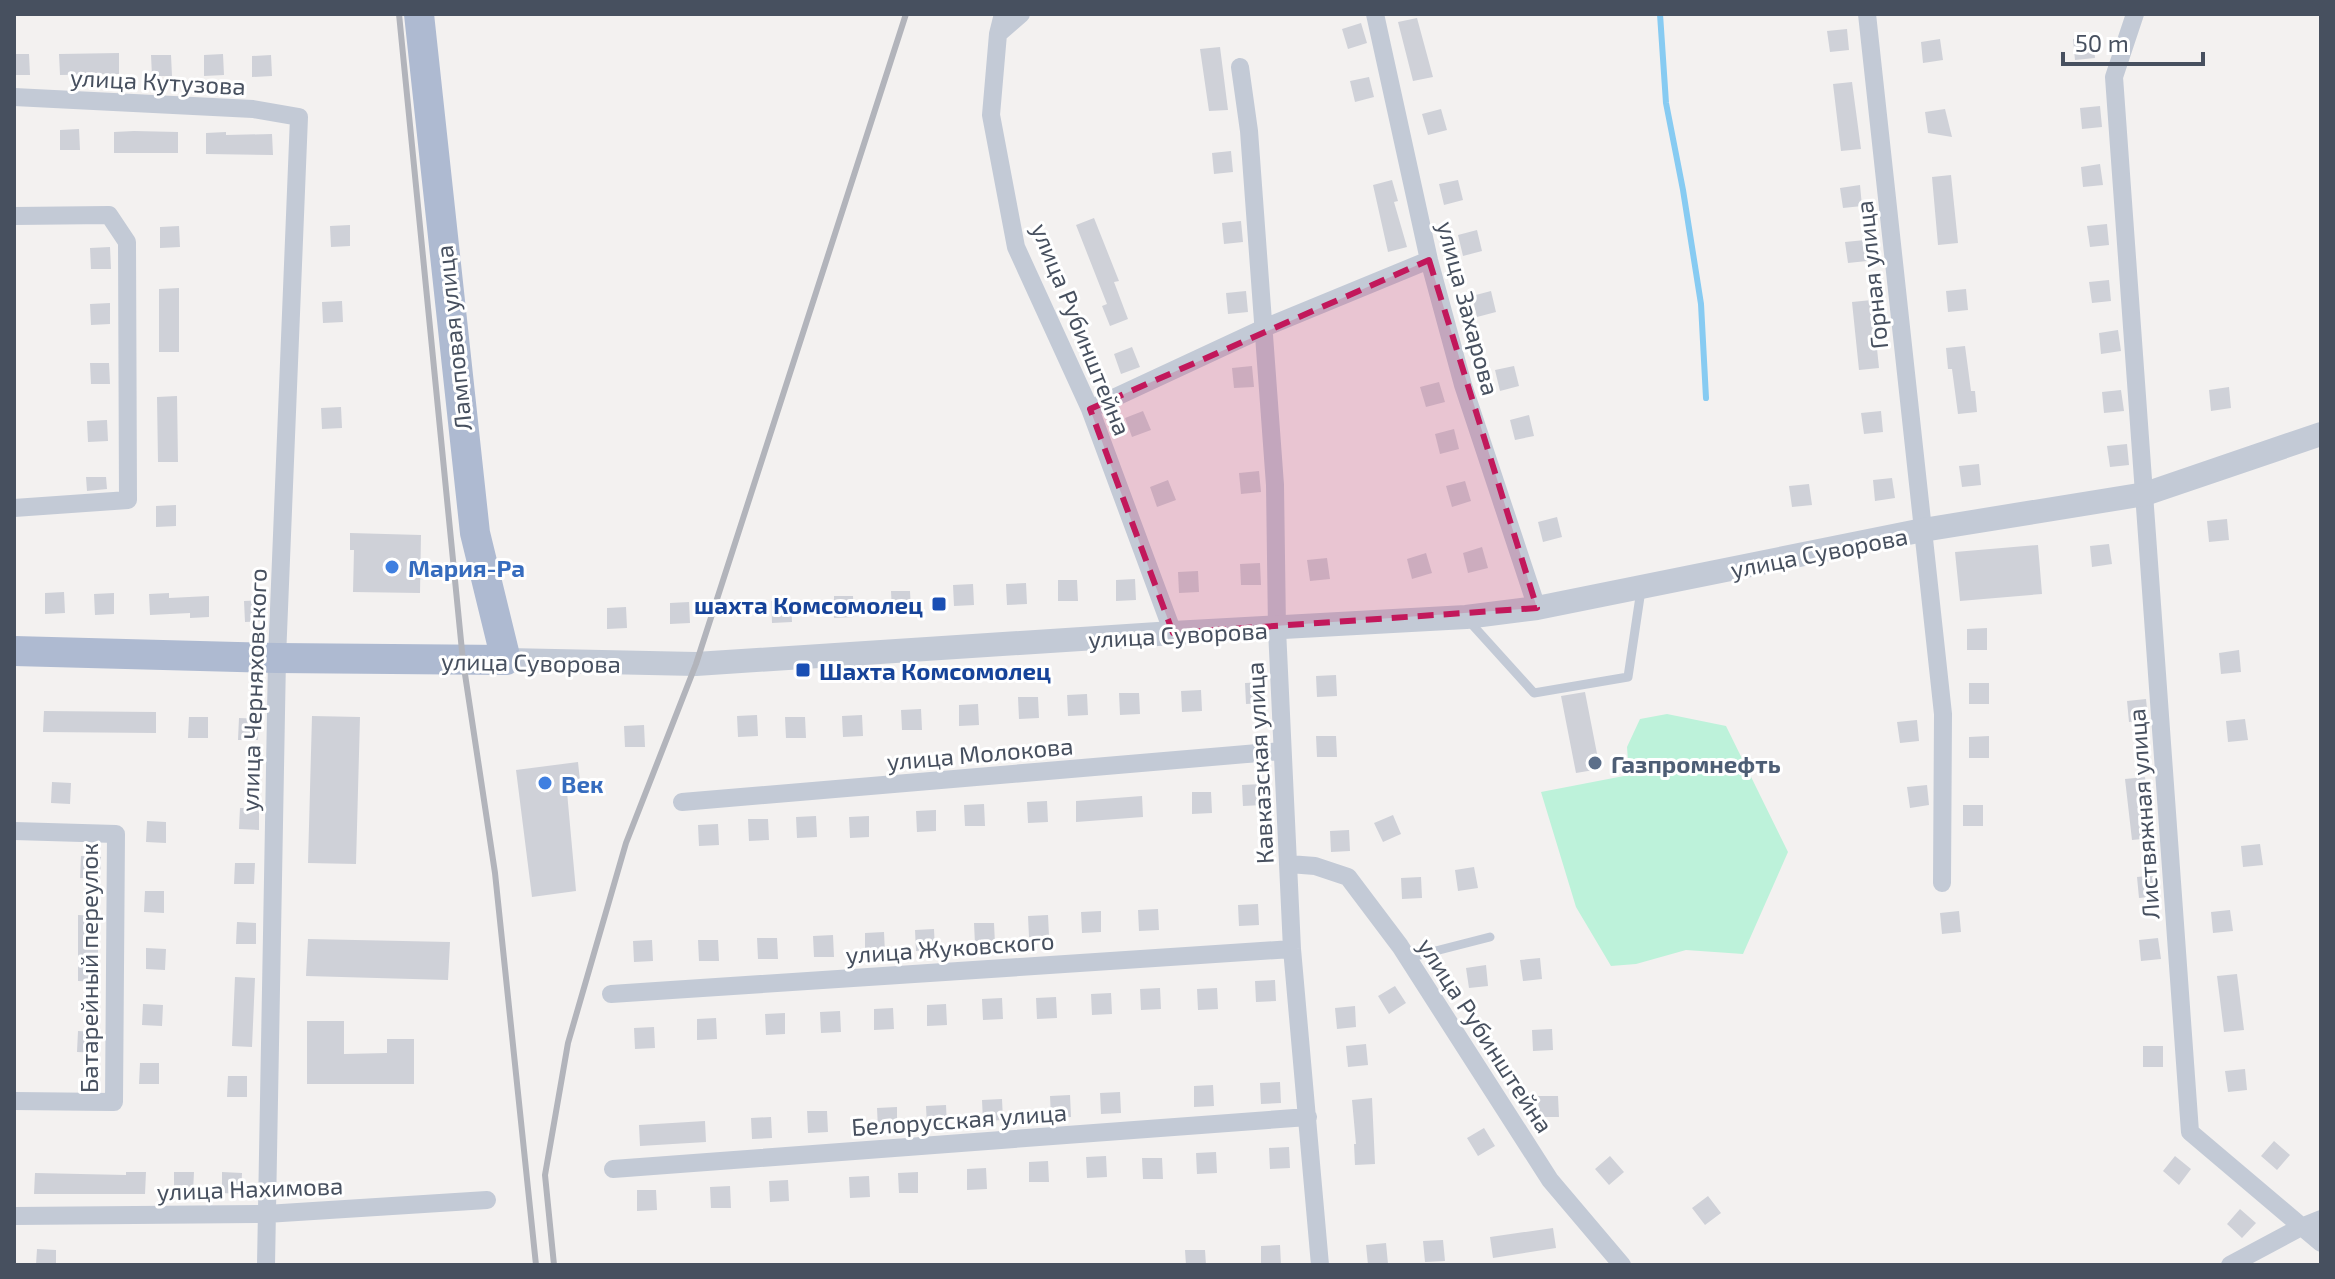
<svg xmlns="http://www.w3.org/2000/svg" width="2335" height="1279" viewBox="0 0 2335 1279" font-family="'Exo 2',sans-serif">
	<rect width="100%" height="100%" fill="#f3f1f0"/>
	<!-- green -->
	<path fill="#bdf2da" d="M1667,714L1726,726L1788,852L1743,954L1686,950L1636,964L1611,966L1576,907L1541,792L1629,775L1627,747L1640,719Z"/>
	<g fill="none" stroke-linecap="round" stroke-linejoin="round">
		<!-- stream -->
		<path stroke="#87cbf2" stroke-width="6" d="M1660,14L1666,103L1683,190L1701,304L1706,398"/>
	</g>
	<!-- building -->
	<path fill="#cfd1d8" d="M1417,18L1433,77L1413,81L1398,22Z
		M1361,23L1367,43L1348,49L1342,29Z
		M1847,29L1849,50L1830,52L1827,31Z
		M2093,37L2095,58L2075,60L2073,39Z
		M1940,39L1943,60L1923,63L1921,42Z
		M1220,47L1228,110L1209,111L1200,49Z
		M119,53V74L60,75L59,54Z
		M14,54H29L30,75H14Z
		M223,54L224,75L204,76V55Z
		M151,55H171L172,76H152Z
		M271,55L272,76L252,77V56Z
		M1369,77L1374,97L1355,102L1350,81Z
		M1852,82L1861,149L1841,151L1833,84Z
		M2100,106L2102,127L2082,129L2080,108Z
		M1441,109L1447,130L1428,135L1422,114Z
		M1945,109L1952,137L1928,133L1925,112Z
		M79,129L80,150H60V130Z
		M134,131L178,132V153H114V132Z
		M226,132V135L272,134L273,155L206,154V133Z
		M1231,151L1233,172L1214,174L1212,153Z
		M2100,164L2103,185L2083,187L2081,167Z
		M1951,175L1958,243L1938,245L1932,177Z
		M1392,180L1398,201L1394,202L1407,247L1388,252L1373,185Z
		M1458,180L1463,200L1444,205L1439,184Z
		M1860,185L1862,206L1843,208L1840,188Z
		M1094,218L1119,281L1114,282L1128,319L1110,326L1102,306L1107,304L1076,225Z
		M1241,221L1243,242L1224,244L1222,223Z
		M2107,224L2109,245L2090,247L2087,226Z
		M350,225V246L331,247L330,226Z
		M179,226L180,247L160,248V227Z
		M1477,230L1482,251L1463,256L1458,235Z
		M1865,240L1867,261L1848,263L1845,242Z
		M110,247L111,269H91L90,248Z
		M2109,280L2111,301L2092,303L2089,282Z
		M179,288V352H159V289Z
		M1966,289L1968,310L1948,312L1946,291Z
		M1246,291L1248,312L1228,314L1226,293Z
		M1491,291L1496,312L1477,317L1472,296Z
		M1872,300L1879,368L1859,370L1852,302Z
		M342,301L343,322L323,323L322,302Z
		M110,303V324L91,325L90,304Z
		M2118,330L2121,351L2101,354L2099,333Z
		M1965,346L1971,391H1975L1977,412L1958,414L1952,369H1948L1946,348Z
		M1132,347L1140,367L1121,374L1114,354Z
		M90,363H109L110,384H91Z
		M1252,366L1254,387L1234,388L1232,368Z
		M1514,366L1519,386L1500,391L1495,370Z
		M1439,382L1445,402L1426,407L1420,387Z
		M2229,387L2231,408L2211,411L2209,390Z
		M2121,390L2124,411L2104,413L2102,392Z
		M177,396L178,462H158L157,397Z
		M341,407L342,428L322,429L321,408Z
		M1143,411L1151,430L1132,437L1125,418Z
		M1881,411L1883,432L1864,434L1861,413Z
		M1529,415L1534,436L1515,440L1510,420Z
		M107,420L108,441L88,442L87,421Z
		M1454,429L1459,449L1440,454L1435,434Z
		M2127,444L2129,465L2110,467L2107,446Z
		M1979,464L1981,485L1962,487L1959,466Z
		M1259,471L1261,492L1241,494L1239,473Z
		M86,477H106L107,489L87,491Z
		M1892,478L1895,498L1875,501L1873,480Z
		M1168,480L1176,500L1157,507L1150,487Z
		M1465,481L1471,501L1452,507L1446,486Z
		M1809,484L1812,505L1792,507L1789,486Z
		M176,505V526L156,527V506Z
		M1557,517L1562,537L1543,542L1538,522Z
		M2227,519L2229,540L2209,542L2207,521Z
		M350,533L421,535L420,593L353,592L354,550H350Z
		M2109,544L2112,564L2092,567L2090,546Z
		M2038,545L2042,594L1960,601L1955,552Z
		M1482,547L1488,568L1468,573L1463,553Z
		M1426,553L1432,573L1412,579L1407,559Z
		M1327,558L1330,579L1310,581L1307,560Z
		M1260,563L1261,585H1241L1240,564Z
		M1198,571L1199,592L1179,593L1178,572Z
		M1135,579L1136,600L1116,601V580Z
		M1058,580H1077L1078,601H1058Z
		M1026,583L1027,604L1007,605L1006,584Z
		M973,584L974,605L954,606L953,585Z
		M891,591H910L911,612H892Z
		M64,592L65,613L45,614V593Z
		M114,593V614L95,615L94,594Z
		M169,593V598L209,596V617L190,618V613L150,615L149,594Z
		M834,596H853L854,617L834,618Z
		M264,600V621L245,622L244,601Z
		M771,601H791L792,622L772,623Z
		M689,602L690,623L670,624V603Z
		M626,607L627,628L607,629V608Z
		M1987,628V650H1967V629Z
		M2239,650L2241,672L2221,674L2219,653Z
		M1336,675L1337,696L1317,697L1316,676Z
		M1265,682L1266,703L1246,704L1245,683Z
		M1969,683H1989V704H1969Z
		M1201,690L1202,711L1182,712L1181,691Z
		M1585,692L1600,769L1576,773L1561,696Z
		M1119,693H1139L1140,714L1120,715Z
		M1087,694L1088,715L1068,716L1067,695Z
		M1018,697H1038L1039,718L1019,719Z
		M2146,699L2148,720L2129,722L2127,701Z
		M978,704L979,725L959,726V705Z
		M921,709L922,730H902L901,710Z
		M44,711L156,712V733L43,732Z
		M757,715L758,736L738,737L737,716Z
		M862,715L863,736L843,737L842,716Z
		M312,716L360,717L356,864L308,863Z
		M189,717H208V738H188Z
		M785,717H805L806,738H786Z
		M239,718L259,719L258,740H238Z
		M2245,719L2248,740L2228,742L2226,721Z
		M1917,720L1919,741L1900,743L1897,722Z
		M644,725L645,747H625L624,726Z
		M1316,736H1336L1337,757H1317Z
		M1989,736V758H1969V737Z
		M578,762L581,790L567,792L576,891L532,897L516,770Z
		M2145,777L2152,838L2132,840L2125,779Z
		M52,782L71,783L70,804L51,803Z
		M1262,784L1263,805L1243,806L1242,785Z
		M1927,785L1929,805L1910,808L1907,787Z
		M1192,792H1211L1212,813L1192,814Z
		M1142,796L1143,817L1076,822V801Z
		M1047,801L1048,822L1028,823L1027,802Z
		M984,804L985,826H965L964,805Z
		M1963,805H1983V826H1963Z
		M240,808H259V830L239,829Z
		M936,810V831L917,832L916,811Z
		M1393,815L1401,834L1383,842L1374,823Z
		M816,816L817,837L797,838L796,817Z
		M869,816V837L850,838L849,817Z
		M748,819H768L769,840L749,841Z
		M147,821L166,822V843L146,842Z
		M718,824L719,845L699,846L698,825Z
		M1349,830L1350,851L1331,852L1330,831Z
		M2260,844L2263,865L2243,867L2241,846Z
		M81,856L101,857L100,878H80Z
		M235,863H255L254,884H234Z
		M1474,867L1478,888L1458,891L1455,870Z
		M2156,875L2159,896L2139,898L2137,877Z
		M1421,877L1422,898L1402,899L1401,878Z
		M145,891H164V913L144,912Z
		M1258,904L1259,925L1239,926L1238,905Z
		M1158,909L1159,930L1139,931L1138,910Z
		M2230,910L2233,931L2213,933L2211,912Z
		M1101,911V932L1082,933L1081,912Z
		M1959,911L1961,932L1942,934L1940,913Z
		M78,915L98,916V982L78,981Z
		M1048,915L1049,936L1029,937L1028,916Z
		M237,922L256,923V944H236Z
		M974,923H994L995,944H975Z
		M934,929L935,950L916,951L915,930Z
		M884,932L885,953L865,954V933Z
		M833,935L834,957H814L813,936Z
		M757,938H777L778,959H758Z
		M2158,938L2161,959L2141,961L2139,940Z
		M308,939L450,942L448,980L306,976Z
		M652,940L653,961L634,962L633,941Z
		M698,940H718L719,961H699Z
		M146,948L166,949L165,970L146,969Z
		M1540,958L1542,979L1523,981L1520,960Z
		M1486,965L1488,986L1469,988L1466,968Z
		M2237,974L2244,1030L2224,1032L2217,976Z
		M235,977L255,978L252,1047L232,1046Z
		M1275,980L1276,1001L1256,1002L1255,981Z
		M1395,986L1406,1003L1389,1014L1378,996Z
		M1160,988L1161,1009L1141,1010L1140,989Z
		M1217,988L1218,1009L1198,1010L1197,989Z
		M1111,993L1112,1014L1092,1015L1091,994Z
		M1056,997L1057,1018L1037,1019L1036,998Z
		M1002,998L1003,1019L983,1020L982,999Z
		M143,1004L163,1005L162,1026L142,1025Z
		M946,1004L947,1025L927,1026V1005Z
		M1355,1006L1356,1027L1337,1029L1335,1008Z
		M893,1008L894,1029L874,1030V1009Z
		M840,1011L841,1032L821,1033L820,1012Z
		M785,1013V1034L766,1035L765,1014Z
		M716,1018L717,1039L697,1040V1019Z
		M307,1021H344V1054L387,1053V1039H414V1084H307Z
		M654,1027L655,1048L635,1049L634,1028Z
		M1552,1029L1553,1050L1533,1051L1532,1030Z
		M78,1031L97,1032V1053L77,1052Z
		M1366,1044L1368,1065L1348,1067L1346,1046Z
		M2143,1046H2163V1067H2143Z
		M140,1063H159V1084H139Z
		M2245,1069L2247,1090L2228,1092L2225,1071Z
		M228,1076H247V1097H227Z
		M1280,1082L1281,1103L1261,1104L1260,1083Z
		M1213,1085L1214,1106L1194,1107V1086Z
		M1120,1092L1121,1113L1101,1114L1100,1093Z
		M1070,1095L1071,1117H1051L1050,1096Z
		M1538,1096H1558L1559,1117H1539Z
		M1372,1098L1375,1164L1355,1165L1354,1144H1356L1352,1100Z
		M1002,1099L1003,1120L983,1121L982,1100Z
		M946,1105L947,1126H927L926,1106Z
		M897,1107V1128L878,1129L877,1108Z
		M807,1111H827L828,1132L808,1133Z
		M771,1117L772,1138L752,1139L751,1118Z
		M705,1121L706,1142L640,1146L639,1125Z
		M1484,1128L1495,1146L1478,1156L1467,1138Z
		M2274,1141L2290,1155L2277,1170L2261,1156Z
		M1289,1147L1290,1168L1270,1169L1269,1148Z
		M1216,1152L1217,1173L1197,1174L1196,1153Z
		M1106,1156L1107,1177L1087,1178L1086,1157Z
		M1610,1156L1624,1172L1609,1185L1595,1169Z
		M2175,1156L2191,1169L2179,1185L2163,1171Z
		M1142,1158H1162L1163,1179H1143Z
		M1048,1161L1049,1182H1029V1162Z
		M986,1168L987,1189L967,1190V1169Z
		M126,1172H146L145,1194H34L35,1173L126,1175Z
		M174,1172H194L193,1193H174Z
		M222,1172L242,1173L241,1194L222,1193Z
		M918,1172V1193H899L898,1173Z
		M869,1176L870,1197L850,1198L849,1177Z
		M788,1180L789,1201L770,1202L769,1181Z
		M730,1186L731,1208H711L710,1187Z
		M637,1190H656L657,1210L637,1211Z
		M1708,1196L1721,1213L1705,1225L1692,1208Z
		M2240,1209L2256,1223L2242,1238L2227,1224Z
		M1553,1228L1556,1248L1493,1258L1490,1237Z
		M1443,1240L1445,1261L1425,1262L1423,1241Z
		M1386,1243L1388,1264L1368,1265L1366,1245Z
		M1280,1245L1281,1265H1261V1246Z
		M37,1249L56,1250V1265H36Z
		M1185,1250H1205L1206,1265H1186Z"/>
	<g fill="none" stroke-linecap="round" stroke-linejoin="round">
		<!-- service -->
		<path stroke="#c3cad6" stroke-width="9" d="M1468,620L1534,693L1628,677L1641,590
			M1408,958L1490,937"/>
		<!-- minor -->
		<path stroke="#c3cad6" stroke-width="18" d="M1003,14L998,34L991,115L1016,247L1090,409L1173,633
			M1375,14L1429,260L1463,385L1537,608
			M1867,14L1943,714L1942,883
			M2135,14L2114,77L2190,1132L2321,1243
			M998,34L1021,14
			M1240,67L1249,131L1275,485L1277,629L1292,949L1320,1265
			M14,97L253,109L299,117L277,658L266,1265
			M14,216L109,215L127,242L128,500L14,508
			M1090,409L1264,328L1429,260
			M682,802L1282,751
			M14,831L116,834L114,1102L14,1101
			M1289,864L1315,866L1348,877L1400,946L1550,1180L1622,1265
			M611,994L1292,949
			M613,1169L1308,1117
			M14,1216L266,1214L487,1200
			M2230,1265L2301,1227L2321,1219"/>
		<!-- tertiary -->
		<path stroke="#c3cad6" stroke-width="24" d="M506,660L696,664L1173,633L1466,617L1537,608L1923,530L2145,494L2321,434"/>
		<!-- primary -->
		<path stroke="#aebad1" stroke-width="30" d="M14,651L277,658L506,660L475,533L419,14"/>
		<!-- rail -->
		<path stroke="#b2b4bb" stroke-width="6" d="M399,14L463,661L495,873L536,1265
			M554,1265L545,1175L568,1043L626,843L696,664L906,14"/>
	</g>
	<!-- marked area -->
	<path fill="#c2185b" fill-opacity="0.2" stroke="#c2185b" stroke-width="6" stroke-dasharray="16 10" stroke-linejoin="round" d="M1429,260L1537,608L1173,633L1090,409Z"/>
	<!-- markers -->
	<g fill="#3f7fe0" stroke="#fff" stroke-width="3">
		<circle cx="392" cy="567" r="8"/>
		<circle cx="545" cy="783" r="8"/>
	</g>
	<g fill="#1a4fb4" stroke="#fff" stroke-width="3">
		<rect x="931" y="596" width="16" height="16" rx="4"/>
		<rect x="795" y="662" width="16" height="16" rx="4"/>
	</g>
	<circle fill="#5c6f8a" stroke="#fff" stroke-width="3" cx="1595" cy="763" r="8"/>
	<g text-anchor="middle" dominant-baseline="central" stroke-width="6" stroke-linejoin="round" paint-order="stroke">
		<!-- street labels -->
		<g font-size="24" fill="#47505f" stroke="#fff">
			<text transform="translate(158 81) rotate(3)">улица Кутузова</text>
			<text transform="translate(1871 275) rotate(-96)">Горная улица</text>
			<text transform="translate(1469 308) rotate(75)">улица Захарова</text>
			<text transform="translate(1082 329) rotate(68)">улица Рубинштейна</text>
			<text transform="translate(453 338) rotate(-96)">Ламповая улица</text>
			<text transform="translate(1819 552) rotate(-11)">улица Суворова</text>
			<text transform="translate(1178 634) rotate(-3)">улица Суворова</text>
			<text transform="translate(531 662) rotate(1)">улица Суворова</text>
			<text transform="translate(253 690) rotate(-88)">улица Черняховского</text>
			<text transform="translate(980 753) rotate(-5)">улица Молокова</text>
			<text transform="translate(1259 763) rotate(-93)">Кавказская улица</text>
			<text transform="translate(2143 814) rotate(-94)">Листвяжная улица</text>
			<text transform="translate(950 947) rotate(-4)">улица Жуковского</text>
			<text transform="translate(88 968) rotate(-90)">Батарейный переулок</text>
			<text transform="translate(1486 1035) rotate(57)">улица Рубинштейна</text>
			<text transform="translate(959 1119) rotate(-4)">Белорусская улица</text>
			<text transform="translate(250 1188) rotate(-2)">улица Нахимова</text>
		</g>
		<!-- shop labels -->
		<g font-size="24" font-weight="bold" fill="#366cbe" stroke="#fff" text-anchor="start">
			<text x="408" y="567">Мария-Ра</text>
			<text x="561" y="783">Век</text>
		</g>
		<!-- transit labels -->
		<g font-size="24" font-weight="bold" fill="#164399" stroke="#fff" text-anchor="end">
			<text x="923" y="604">шахта Комсомолец</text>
			<text x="819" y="670" text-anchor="start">Шахта Комсомолец</text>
		</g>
		<!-- service labels -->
		<g font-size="24" font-weight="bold" fill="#4e5e75" stroke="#fff" text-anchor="start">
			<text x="1611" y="763">Газпромнефть</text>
		</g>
	</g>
	<!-- border -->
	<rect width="2335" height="1279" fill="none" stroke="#47505f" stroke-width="32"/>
	<!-- scale -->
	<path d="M2063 52v12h140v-12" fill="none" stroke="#47505f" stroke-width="4"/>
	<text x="2075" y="52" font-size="24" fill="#47505f" stroke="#ffffff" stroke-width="6" paint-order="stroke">50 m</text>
</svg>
